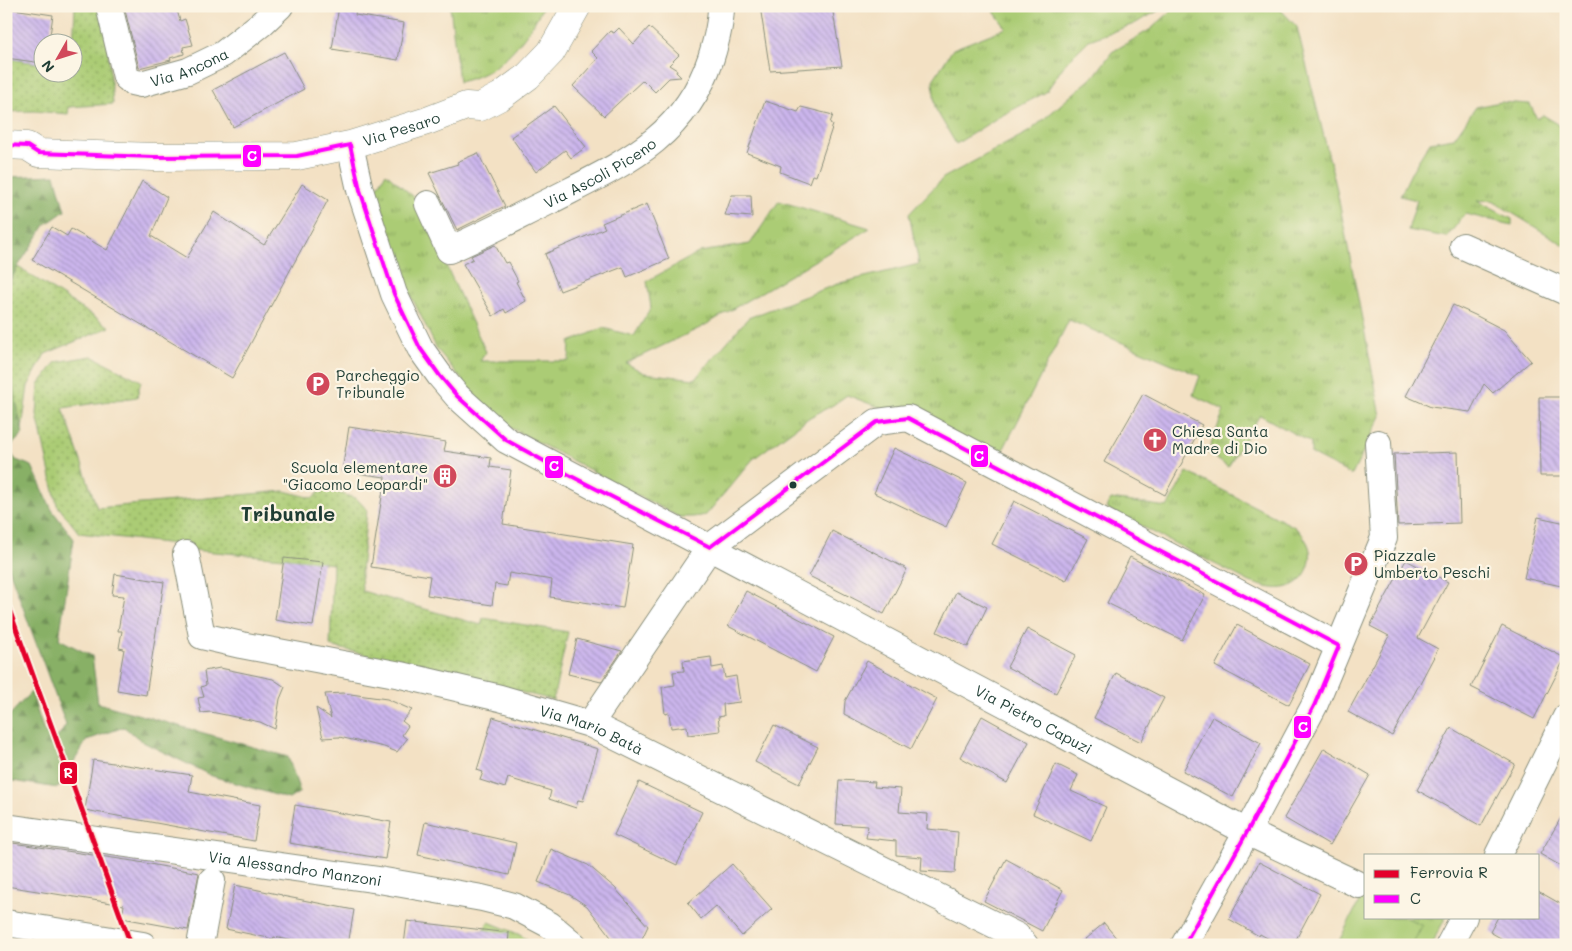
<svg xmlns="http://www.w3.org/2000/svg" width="1572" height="951" viewBox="0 0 1572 951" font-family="Mali,sans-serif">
	<defs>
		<pattern id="grass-tufts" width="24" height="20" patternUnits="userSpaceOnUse" patternTransform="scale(1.25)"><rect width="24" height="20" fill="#abcc74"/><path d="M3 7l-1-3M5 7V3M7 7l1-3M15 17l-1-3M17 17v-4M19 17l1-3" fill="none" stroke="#8ba760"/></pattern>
		<pattern id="forest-firs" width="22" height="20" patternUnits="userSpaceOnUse" patternTransform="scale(1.25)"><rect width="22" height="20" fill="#88b066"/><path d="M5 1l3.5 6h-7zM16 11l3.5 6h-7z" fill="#6f9055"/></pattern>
		<pattern id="park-dots" width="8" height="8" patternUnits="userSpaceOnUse" patternTransform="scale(1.25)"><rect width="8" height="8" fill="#abcc74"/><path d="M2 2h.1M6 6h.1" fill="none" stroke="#8ba760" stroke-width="1.8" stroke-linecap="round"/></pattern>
		<pattern id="building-back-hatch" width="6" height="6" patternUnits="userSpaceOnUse" patternTransform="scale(1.25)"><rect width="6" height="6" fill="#ccb6ed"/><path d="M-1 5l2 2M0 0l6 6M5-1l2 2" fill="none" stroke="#a595c1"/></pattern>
	</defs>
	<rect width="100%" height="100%" fill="#fcf5e5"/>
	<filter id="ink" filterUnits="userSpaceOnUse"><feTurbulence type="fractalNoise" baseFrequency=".02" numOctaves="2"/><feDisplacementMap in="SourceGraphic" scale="10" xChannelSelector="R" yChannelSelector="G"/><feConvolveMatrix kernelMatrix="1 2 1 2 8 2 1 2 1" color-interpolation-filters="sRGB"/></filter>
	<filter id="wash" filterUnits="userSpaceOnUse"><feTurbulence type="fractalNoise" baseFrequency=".0096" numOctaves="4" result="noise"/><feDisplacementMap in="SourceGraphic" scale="20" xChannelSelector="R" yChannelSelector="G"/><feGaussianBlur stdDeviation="1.12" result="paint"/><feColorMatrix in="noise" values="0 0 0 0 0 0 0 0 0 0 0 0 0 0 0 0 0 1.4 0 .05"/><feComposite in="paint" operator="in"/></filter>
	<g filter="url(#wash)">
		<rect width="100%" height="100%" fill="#f3e1c4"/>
		<!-- grass -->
		<path fill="url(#grass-tufts)" stroke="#658454" d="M450,6H543C531,32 505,66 478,76C472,79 465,80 459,82Z
			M990,6H1167L1134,24L1089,40L1065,64L1046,92L997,118L956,144L935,108L933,80L953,49L1006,28Z
			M1177,6H1277L1297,27L1336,186L1381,416L1352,475L1311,454V443L1260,415L1228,467L1208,453L1224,410L1193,395L1200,376L1069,320L1001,454L847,395L833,405L810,417L753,459L706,515L693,517H679L509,427L476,397L437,349L399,271L377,188L386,173L415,198L486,352L480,361H569L570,342L603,328L634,336L651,308L647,281L700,252L750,244L779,201L870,228L702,327L626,363L644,373L695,379L748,318L840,283L919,264L909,214L943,178L1030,131L1095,75L1112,52L1151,29Z
			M1500,102L1530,104L1537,119L1543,115L1558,124L1566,134V246L1491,200L1477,201L1512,219V225L1465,214L1447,237L1408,230L1417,200L1400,196L1412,171L1430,142L1454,138L1476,107Z
			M1187,472L1295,527C1298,531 1303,534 1305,539C1317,555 1308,581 1288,587C1276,591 1262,586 1250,582L1106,508L1111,499L1167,507Z
			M1406,917H1446L1431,945H1412L1421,926Z
			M489,922L518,934L537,945H505L481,932Z"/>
		<!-- forest -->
		<path fill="url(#forest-firs)" stroke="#54764d" d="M55,175L65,211L45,225L6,285V177Z
			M6,351L23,434L8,449L16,460L32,466L52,510L74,539L59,639L92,656L98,703L288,757L300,792L289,799L212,776L143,742L124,727L87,740L58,788L6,780V719L31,692L44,732L52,739L59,736L66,725L6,561Z"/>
		<!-- park -->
		<path fill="url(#park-dots)" stroke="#658454" d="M75,6H102L106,28L113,104L69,107L68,114L34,111L6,112V58L42,64V72H72Z
			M18,267L110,327L45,354L28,386L22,429L6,351V289Z
			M92,356L141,381L137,397L63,408L97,508L284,491L313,498L324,488L357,499L367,510L361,572L362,591L481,625L483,618L568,632L553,700L330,646L333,564L284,558L180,549L174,544L79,533L57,505L37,415L39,384L56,362Z"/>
		<!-- pitch -->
		<path fill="#abcc74" stroke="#658454" d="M1363,894L1366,896V917H1406L1422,926L1412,945H1337Z"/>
		<g id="blocks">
			<!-- building -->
			<path fill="url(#building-back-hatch)" d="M124,6H176L180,21L185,19L193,45L183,47L184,54L170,58L171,60L139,68Z
				M339,6H356L355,15L404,23L398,60L332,49Z
				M760,6H832L842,66L770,71Z
				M6,8L53,15L49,42H42V63L6,58Z
				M649,27L679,55L669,65L677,70L676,72L681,77L669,78L655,92L643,80L604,116L573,86L598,58L591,51L610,31L614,33L619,28L634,44Z
				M284,52L304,89L233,127L213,90Z
				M765,101L798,112L801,107L833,115L830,123L833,125L816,176L812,175L809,183L780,172L781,166L747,153Z
				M554,106L586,147L571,158L565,150L536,172L511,137Z
				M478,153L505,206L457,230L429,173L458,164L457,162Z
				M142,181L167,197L151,236L187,258L214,212L264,245L302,184L328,200L232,378L32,260L52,227L67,236L71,229L107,250Z
				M732,195H751L752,217L725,215Z
				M647,204L669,259L627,277L623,267L560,291L545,254L605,228L602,223Z
				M495,245L505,263L508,262L518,281L516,282L526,301L506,313L504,309L493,316L463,264L473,259L471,256Z
				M1453,305L1475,315L1504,330L1531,361L1493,393L1484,384L1470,412L1431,407L1406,396Z
				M1143,394L1202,425L1165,495L1104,462Z
				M1539,397H1566V476H1540Z
				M349,427L446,442L444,451L491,458L490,467L511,470L503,524L633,545L623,608L550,597L552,580L509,573L507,586L495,584L492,605L427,595L430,576L371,567L385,477L342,471Z
				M894,448L967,483L946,527L874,493Z
				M1458,452L1460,523L1398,525L1394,454Z
				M1014,501L1088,539L1066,581L992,544Z
				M1538,517L1566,523V587L1524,578Z
				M832,531L907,569L884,614L809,576Z
				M1130,557L1205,595L1182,640L1107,603Z
				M284,558L323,562L313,626L275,620Z
				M1406,560L1448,582L1418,638L1438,649L1392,736L1348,712L1389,636L1370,626Z
				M115,574L164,582L146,695L117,690L124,649L119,648L122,631H118L124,596L112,595Z
				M746,591L834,637L816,672L728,626Z
				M956,592L987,607L968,647L937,632Z
				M1237,625L1310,664L1289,705L1215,666Z
				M1502,626L1565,658L1534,719L1471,687Z
				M1027,629L1076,655L1056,693L1007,667Z
				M577,639L622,651L601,682L568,674Z
				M711,657L712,668L723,666L725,678L736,676L740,702L723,704L724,716L718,717L720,731L688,735L687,726L671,728L669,713L665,714L662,687L675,685L673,672L684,671L683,661Z
				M867,661L937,699L911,749L844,714L845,701Z
				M220,668L273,679L285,687L280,699L275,729L260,722L211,712L201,713L198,698L204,697L201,687L206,685L204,671Z
				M1116,673L1164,698L1141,742L1094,718Z
				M343,693L387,699L412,710L402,721L408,726L402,735L407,739L397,752L384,747L339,737L323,738L316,708L331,718L325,694Z
				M982,716L1029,742L1007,783L960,757Z
				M493,717L598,749L583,801L578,800L576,808L549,799L551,791L508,778L505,788L480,780L483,772L477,770Z
				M1212,717L1261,743L1233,797L1183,771Z
				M774,725L818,747L799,784L755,762Z
				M1451,728L1515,764L1481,826L1417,790Z
				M1324,748L1370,775L1330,845L1284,818Z
				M93,760L192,775L189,792L260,805L254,841L85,810Z
				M1056,764L1078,775L1071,791L1106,807L1091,841L1033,814Z
				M839,780L875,782L874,787L901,789L899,812L928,814L927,829L958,832L955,873L921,871L922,857L896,855V841L866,838L868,826L836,824Z
				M639,782L702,812L677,865L614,835Z
				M295,805L391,822L385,859L289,843Z
				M1566,809V869L1540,854Z
				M425,822L516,843L509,875L418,855Z
				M6,842L133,861L199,873L188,930L122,918L124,905L6,886Z
				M551,849L588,865L615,888L648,926L639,945H617L587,906L570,895L538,882Z
				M1006,859L1063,890L1042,931L984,901Z
				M1259,862L1320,894L1293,945H1280L1260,934L1259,936L1229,919Z
				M732,864L772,909L742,936L716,906L701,919L688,903Z
				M235,885L282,895V896L354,910L348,945H314L274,937L273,939L226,929Z
				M1538,891L1566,907V945H1513L1490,932L1498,917H1538Z
				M407,921L509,933L508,945H404Z
				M1104,923L1122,945H1078Z"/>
		</g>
	</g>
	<g filter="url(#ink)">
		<use href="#blocks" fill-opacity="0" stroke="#898f7c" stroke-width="1"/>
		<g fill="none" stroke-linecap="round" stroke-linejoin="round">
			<defs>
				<g id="minor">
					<path id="s1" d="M109,6L126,77L132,82L141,84L188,71L223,54L261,24L280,6"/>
					<path id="s2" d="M350,145L360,190L394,294L420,348L440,376L457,396L506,440L1247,832L1359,885"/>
					<path id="s3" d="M428,204L449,250C484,235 517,217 552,200C622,164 684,139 711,58C716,42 721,24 721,6"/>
					<path d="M1463,246L1566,292"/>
					<path id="s4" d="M186,554L202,636L241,645L401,675L500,698L590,724L1017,936L1025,945"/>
					<path d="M590,724L710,547L877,422L908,418L1339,646"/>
					<path id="s5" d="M6,827L379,880L482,898L514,906L550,925L574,945"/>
					<path d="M1498,855L1566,717"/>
					<path d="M6,923L143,945"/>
					<path d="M200,945L212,880"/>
					<path d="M1184,945L1247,832L1314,706L1384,538L1378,443"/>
					<path d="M1449,945L1464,917"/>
				</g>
				<g id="tertiary">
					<path id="s6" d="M6,145L27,146L38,153L154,157L297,156L350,145L427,121L466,106L480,107L501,96L528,76L551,52L577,6"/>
				</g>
			</defs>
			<!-- minor casing -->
			<use href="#minor" stroke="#898f7c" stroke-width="28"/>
			<!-- tertiary casing -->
			<use href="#tertiary" stroke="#898f7c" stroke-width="29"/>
			<!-- minor -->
			<use href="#minor" stroke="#fff" stroke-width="26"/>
			<!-- tertiary -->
			<use href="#tertiary" stroke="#fff" stroke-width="28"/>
			<defs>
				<path id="bus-1" d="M6,145L27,146L38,153L154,157L297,156L350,145L360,190L394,294L420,348L440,376L457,396L506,440L573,477L710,547L877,422L908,418L1339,646L1314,706L1247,832L1184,945"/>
			</defs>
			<!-- bus-1 casing -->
			<use href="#bus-1" stroke="#fcf5e5" stroke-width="8"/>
			<!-- bus-1 -->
			<use href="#bus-1" stroke="#f0f" stroke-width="4"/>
			<defs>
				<path id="rail-1" d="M6,601L131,945"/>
			</defs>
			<!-- rail-1 casing -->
			<use href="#rail-1" stroke="#fcf5e5" stroke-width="9"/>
			<!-- rail-1 -->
			<use href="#rail-1" stroke="#e4002b" stroke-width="5"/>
		</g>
	</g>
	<!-- icons -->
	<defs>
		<symbol id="parking-disc" viewBox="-11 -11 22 22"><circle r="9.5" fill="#d1495b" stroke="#fcf5e5"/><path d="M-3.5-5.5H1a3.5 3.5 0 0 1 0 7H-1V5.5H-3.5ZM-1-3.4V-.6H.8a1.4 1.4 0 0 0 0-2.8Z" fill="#fff"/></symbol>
		<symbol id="church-disc" viewBox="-11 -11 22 22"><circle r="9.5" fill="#d1495b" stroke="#fcf5e5"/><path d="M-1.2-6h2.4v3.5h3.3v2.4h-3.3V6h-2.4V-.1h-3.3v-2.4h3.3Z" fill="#fff"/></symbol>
		<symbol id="building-disc" viewBox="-11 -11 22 22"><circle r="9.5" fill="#d1495b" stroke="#fcf5e5"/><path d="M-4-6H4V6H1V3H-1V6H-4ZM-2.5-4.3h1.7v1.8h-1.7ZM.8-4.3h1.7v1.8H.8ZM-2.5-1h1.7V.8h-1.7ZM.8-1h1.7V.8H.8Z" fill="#fff"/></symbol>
	</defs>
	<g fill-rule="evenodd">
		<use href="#parking-disc" x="304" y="370" width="28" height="28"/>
		<use href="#church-disc" x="1141" y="426" width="28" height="28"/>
		<use href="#building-disc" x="431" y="462" width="28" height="28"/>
		<use href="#parking-disc" x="1342" y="550" width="28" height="28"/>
	</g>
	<!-- markers -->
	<circle fill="#1f3d34" stroke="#fcf5e5" stroke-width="2" cx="793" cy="485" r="4.5"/>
	<g text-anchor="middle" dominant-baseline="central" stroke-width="4.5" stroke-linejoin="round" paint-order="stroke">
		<!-- street labels -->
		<g font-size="15" fill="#1f3d34" stroke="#fcf5e5">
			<text stroke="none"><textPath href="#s1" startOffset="141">Via Ancona</textPath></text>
			<text stroke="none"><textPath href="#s6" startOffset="401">Via Pesaro</textPath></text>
			<text stroke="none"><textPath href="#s3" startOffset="220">Via Ascoli Piceno</textPath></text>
			<text stroke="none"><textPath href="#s2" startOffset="939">Via Pietro Capuzi</textPath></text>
			<text stroke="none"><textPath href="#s4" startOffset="485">Via Mario Batà</textPath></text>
			<text stroke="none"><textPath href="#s5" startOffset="292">Via Alessandro Manzoni</textPath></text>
		</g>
		<!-- poi labels -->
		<g font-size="15" fill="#1f3d34" stroke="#fcf5e5" text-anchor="start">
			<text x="336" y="375">Parcheggio<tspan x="336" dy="17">Tribunale</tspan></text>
			<text x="1172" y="431">Chiesa Santa<tspan x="1172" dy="17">Madre di Dio</tspan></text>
			<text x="428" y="467" text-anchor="end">Scuola elementare<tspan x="428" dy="17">"Giacomo Leopardi"</tspan></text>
			<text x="1374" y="555">Piazzale<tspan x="1374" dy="17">Umberto Peschi</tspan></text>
		</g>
		<!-- district labels -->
		<g font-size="20" font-weight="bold" fill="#1f3d34" stroke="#fcf5e5">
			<text x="288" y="513">Tribunale</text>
		</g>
	</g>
	<g stroke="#fcf5e5" stroke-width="2">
		<rect x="242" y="144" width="20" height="24" rx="5" fill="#f0f"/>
		<rect x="970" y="444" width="19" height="24" rx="5" fill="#f0f"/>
		<rect x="544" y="455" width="20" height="24" rx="5" fill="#f0f"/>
		<rect x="1293" y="715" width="19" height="24" rx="5" fill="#f0f"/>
		<rect x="59" y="761" width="19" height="24" rx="5" fill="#e4002b"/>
	</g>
	<g font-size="14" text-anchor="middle" font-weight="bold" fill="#fff">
		<text x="252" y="161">C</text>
		<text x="979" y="461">C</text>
		<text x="554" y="471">C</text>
		<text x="1303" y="732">C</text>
		<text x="68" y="778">R</text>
	</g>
	<!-- margin -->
	<rect width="1572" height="951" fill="none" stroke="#fcf5e5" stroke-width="25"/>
	<!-- legend -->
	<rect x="1364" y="854" width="175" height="65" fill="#fcf5e5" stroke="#a4ab9e"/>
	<rect x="1374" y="870" width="25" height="8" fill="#e4002b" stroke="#a4ab9e"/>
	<text x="1410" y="878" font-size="15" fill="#1f3d34">Ferrovia R</text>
	<rect x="1374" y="895" width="25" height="8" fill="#ff00ff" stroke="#a4ab9e"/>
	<text x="1410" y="904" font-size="15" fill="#1f3d34">C</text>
	<!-- north arrow -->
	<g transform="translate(58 58) rotate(231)"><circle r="24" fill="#fcf5e5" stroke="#a4ab9e"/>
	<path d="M0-4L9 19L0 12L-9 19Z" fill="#d1495b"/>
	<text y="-8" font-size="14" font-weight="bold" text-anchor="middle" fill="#1f3d34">N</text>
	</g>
</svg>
